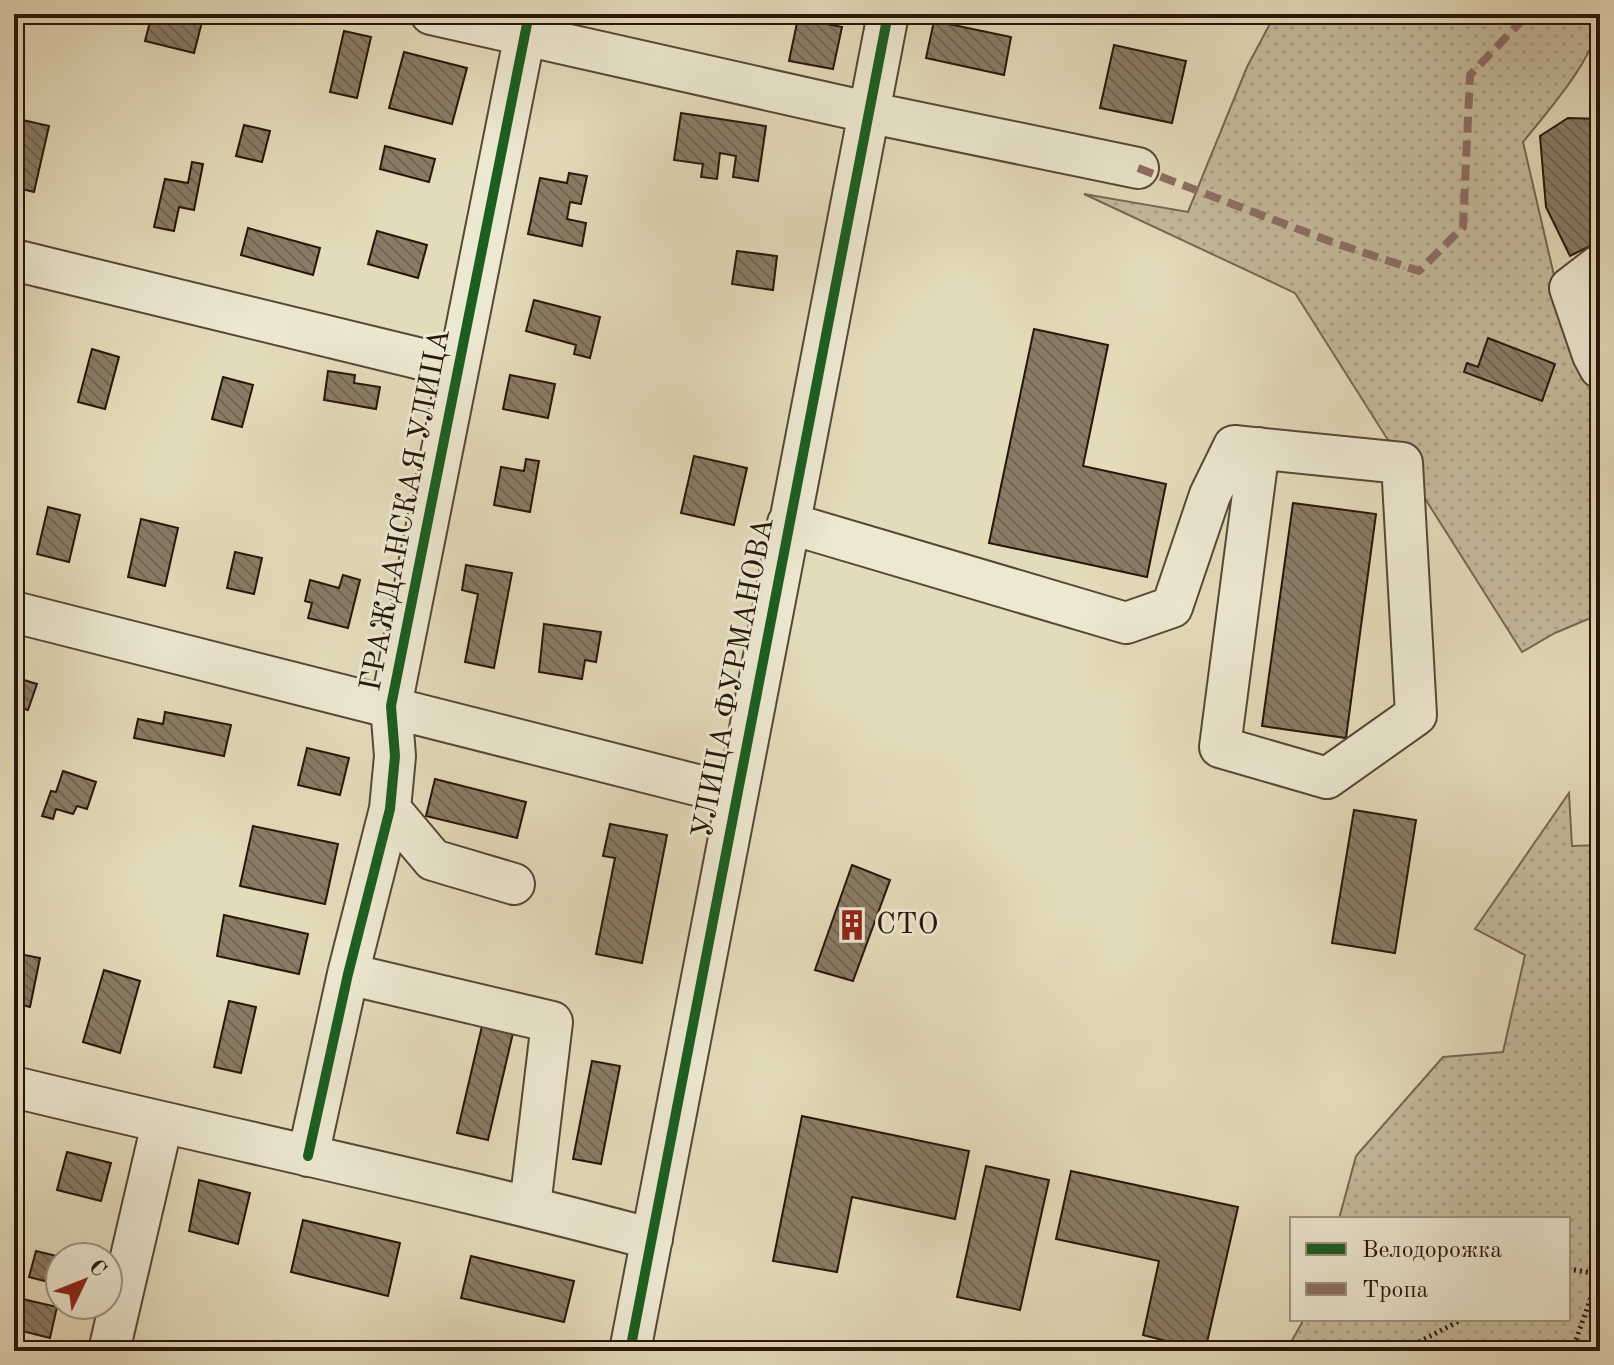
<svg xmlns="http://www.w3.org/2000/svg" width="1614" height="1365" viewBox="0 0 1614 1365" font-family="'Old Standard TT',serif">
	<defs>
		<pattern id="grass-dots" width="8" height="8" patternUnits="userSpaceOnUse" patternTransform="scale(2)"><rect width="8" height="8" fill="#c4ba9c"/><path d="M2 2h.1M6 6h.1" fill="none" stroke="#a89f85" stroke-width="1.8" stroke-linecap="round"/></pattern>
		<pattern id="building-back-hatch" width="6" height="6" patternUnits="userSpaceOnUse" patternTransform="scale(2)"><rect width="6" height="6" fill="#897c66"/><path d="M-1 5l2 2M0 0l6 6M5-1l2 2" fill="none" stroke="#706552"/></pattern>
	</defs>
	<rect width="100%" height="100%" fill="#e4dbba"/>
	<filter id="stains"><feTurbulence type="fractalNoise" baseFrequency=".0025" numOctaves="4"/><feColorMatrix values="0 0 0 0 .2 0 0 0 0 .09 0 0 0 0 .02 0 0 0 .5 -.17"/></filter>
	<radialGradient id="worn" r=".72"><stop offset=".6" stop-color="#630" stop-opacity="0"/><stop offset="1" stop-color="#630" stop-opacity=".3"/></radialGradient>
	<!-- grass -->
	<path fill="url(#grass-dots)" stroke="#766854" stroke-width="2" d="M1273,14H1600C1600,53 1548,111 1523,142L1556,284L1600,382V614L1555,633L1522,652L1295,293L1084,194L1188,212L1247,67L1273,18Z
		M1569,793L1572,846L1600,845V1351H1286L1304,1319H1568V1219H1339L1356,1156L1443,1057L1503,1052L1525,955L1475,929Z"/>
	<!-- building -->
	<path fill="url(#building-back-hatch)" stroke="#27160b" stroke-width="2" d="M152,14H204L194,53L145,41Z
		M798,18L842,27L833,69L789,61Z
		M934,21L1011,37L1004,75L926,58Z
		M344,31L371,37L357,98L330,92Z
		M1114,45L1186,61L1172,123L1100,108Z
		M404,52L467,68L452,124L389,108Z
		M681,113L766,126L758,181L733,177L736,156L720,153L717,179L701,177L703,164L674,160Z
		M14,118L49,126L34,192L14,187Z
		M1568,118L1600,119V186H1596L1600,195V241L1570,256L1546,207L1540,136Z
		M244,125L270,131L262,162L236,156Z
		M385,146L435,159L429,182L380,169Z
		M192,162L203,164L194,210L179,207L174,231L154,227L165,179L188,183Z
		M569,173L587,176L581,204L570,202L567,219L586,223L582,246L528,234L540,178L567,183Z
		M248,228L320,248L313,275L241,255Z
		M377,231L427,245L418,278L368,264Z
		M737,251L777,256L773,290L732,284Z
		M534,300L600,317L590,358L574,354L576,345L526,331Z
		M1034,329L1108,345L1083,466L1166,484L1147,577L989,543Z
		M1488,338L1555,364L1542,401L1464,372L1467,363L1478,367Z
		M92,349L119,357L105,409L78,402Z
		M328,371L355,375L354,383L380,387L376,409L324,400Z
		M510,375L555,384L548,418L503,409Z
		M223,377L253,385L242,427L212,419Z
		M694,456L747,468L734,525L681,513Z
		M526,459L539,461L530,512L494,505L501,467L524,471Z
		M1293,503L1376,514L1346,738L1262,726Z
		M48,507L80,515L69,562L37,554Z
		M141,519L178,528L165,586L128,577Z
		M235,552L262,558L254,594L227,588Z
		M466,565L512,573L494,668L465,662L478,594L462,590Z
		M343,575L360,580L348,628L308,618L312,603L305,601L310,580L339,588Z
		M544,624L601,632L596,662L585,660L582,679L539,672Z
		M14,647L23,650L14,677L37,684L28,710L14,706Z
		M165,712L231,725L224,756L134,738L138,719L163,724Z
		M307,748L349,758L340,795L298,785Z
		M63,771L96,782L87,809L77,806L73,814L56,809L53,819L42,816L51,791L56,792Z
		M435,779L526,802L517,838L426,816Z
		M1354,810L1416,820L1395,953L1332,943Z
		M610,824L667,835L642,963L596,954L615,858L603,856Z
		M253,826L338,844L325,904L240,886Z
		M852,865L890,880L853,981L815,970Z
		M224,915L308,934L299,974L217,956Z
		M14,953L40,958L30,1007L14,1003Z
		M104,970L140,981L120,1053L83,1042Z
		M229,1001L256,1007L241,1073L214,1067Z
		M482,1026L513,1033L488,1140L457,1133Z
		M592,1061L620,1066L601,1164L573,1159Z
		M802,1116L969,1151L955,1219L852,1197L837,1272L773,1261Z
		M67,1152L111,1163L101,1201L57,1190Z
		M986,1166L1049,1180L1020,1310L957,1297Z
		M1071,1171L1238,1207L1205,1351L1143,1335L1159,1261L1056,1239Z
		M199,1180L250,1193L238,1244L189,1231Z
		M303,1220L400,1243L388,1296L291,1272Z
		M36,1251L61,1257L60,1285L29,1277Z
		M471,1256L574,1281L564,1322L461,1298Z
		M14,1297L57,1307L50,1338L14,1329Z"/>
	<g fill="none" stroke-linecap="round" stroke-linejoin="round">
		<defs>
			<path id="minor" d="M431,14L867,112L1138,168
				M14,260L458,368
				M1600,265L1570,288L1593,355L1600,368
				M788,523L1126,623L1172,607L1210,495L1234,446L1402,463L1416,715L1327,778L1220,747L1259,448
				M14,612L736,795
				M390,809L433,860L514,884
				M348,974L552,1022L530,1206
				M14,1087C226,1139 440,1182 652,1239
				M308,1156L348,974L390,809L395,756L391,706L529,14
				M109,1351L162,1124
				M630,1351L888,14"/>
		</defs>
		<!-- minor casing -->
		<use href="#minor" stroke="#564737" stroke-width="44"/>
		<!-- path -->
		<path stroke="#27160b" stroke-width="5" stroke-dasharray="2 4" stroke-linecap="butt" d="M1568,1269L1599,1274
			M1411,1351L1419,1342L1463,1319
			M1572,1351L1600,1272"/>
		<!-- minor -->
		<use href="#minor" stroke="#ede8d2" stroke-width="40"/>
		<!-- quiet -->
		<path stroke="#8d6e63" stroke-width="8" stroke-dasharray="16 8" stroke-linecap="butt" d="M1138,168L1332,242L1419,271L1463,227L1470,75L1528,14
			M109,1348L114,1351"/>
		<defs>
			<path id="cycleway" d="M308,1156L348,974L390,809L395,756L391,706L529,14
				M630,1351L888,14"/>
		</defs>
		<!-- cycleway casing -->
		<use href="#cycleway" stroke="#ede8d2" stroke-width="15"/>
		<!-- cycleway -->
		<use href="#cycleway" stroke="#1b5e20" stroke-width="10"/>
	</g>
	<!-- icons -->
	<defs>
		<symbol id="building-bare" viewBox="-9 -9 18 18"><path d="M-4-6H4V6H1V3H-1V6H-4ZM-2.5-4.3h1.7v1.8h-1.7ZM.8-4.3h1.7v1.8H.8ZM-2.5-1h1.7V.8h-1.7ZM.8-1h1.7V.8H.8Z" fill="#8f2418" stroke="#ede8d2" stroke-width="2.5" paint-order="stroke"/></symbol>
	</defs>
	<g fill-rule="evenodd">
		<use href="#building-bare" x="830" y="903" width="44" height="44"/>
	</g>
	<g text-anchor="middle" dominant-baseline="central" stroke-width="6" stroke-linejoin="round" paint-order="stroke">
		<!-- street labels -->
		<g font-size="30" fill="#27160b" stroke="#ede8d2">
			<text transform="translate(406 510) rotate(-79)">ГРАЖДАНСКАЯ УЛИЦА</text>
			<text transform="translate(734 678) rotate(-79)">УЛИЦА ФУРМАНОВА</text>
		</g>
		<!-- poi labels -->
		<g font-size="30" fill="#27160b" stroke="#ede8d2" text-anchor="start">
			<text x="876" y="925">СТО</text>
		</g>
	</g>
	<!-- margin -->
	<rect width="1614" height="1365" fill="none" stroke="#e4dbba" stroke-width="48"/>
	<rect x="16" y="16" width="1582" height="1333" fill="none" stroke="#27160b" stroke-width="4"/>
	<rect x="24" y="24" width="1566" height="1317" fill="none" stroke="#27160b" stroke-width="2"/>
	<!-- legend -->
	<rect x="1290" y="1217" width="280" height="104" fill="#ede8d2" stroke="#9e9482" stroke-width="2"/>
	<rect x="1306" y="1243" width="40" height="12" fill="#1b5e20" stroke="#9e9482" stroke-width="2"/>
	<text x="1362" y="1257" font-size="24" fill="#27160b">Велодорожка</text>
	<rect x="1306" y="1283" width="40" height="12" fill="#8d6e63" stroke="#9e9482" stroke-width="2"/>
	<text x="1362" y="1297" font-size="24" fill="#27160b">Тропа</text>
	<!-- north arrow -->
	<g transform="translate(84 1281) rotate(47)"><circle r="38" fill="#ede8d2" stroke="#9e9482" stroke-width="2"/>
	<path d="M0-6L14 30L0 20L-14 30Z" fill="#8f2418"/>
	<text y="-12" font-size="22" font-weight="bold" text-anchor="middle" fill="#27160b">С</text>
	</g>
	<rect width="100%" height="100%" filter="url(#stains)"/>
	<rect width="100%" height="100%" fill="url(#worn)"/>
</svg>
